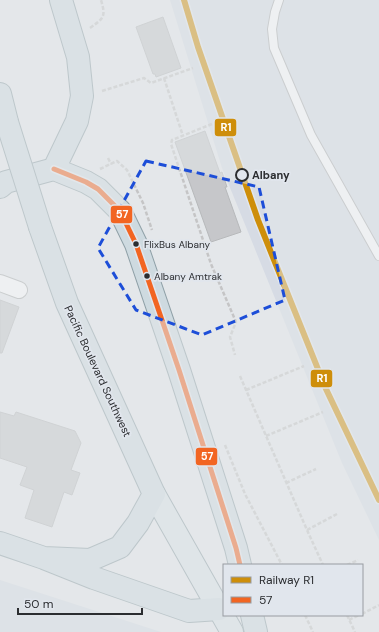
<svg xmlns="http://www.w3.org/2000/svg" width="379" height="632" viewBox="0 0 379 632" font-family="'DM Sans',sans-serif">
	<rect width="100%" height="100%" fill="#e4e7ea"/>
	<!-- built -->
	<path fill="#d6dbe4" d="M170,0H379V540L342,463L222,168Z
		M0,580L161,632H0Z"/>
	<!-- building -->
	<path fill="#c6c7ca" stroke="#b7b9bb" d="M163,17L181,68L156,77L155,74H153L136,27Z
		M205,131L220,173L222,172L227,187H225L241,232L211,242L175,142Z
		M0,300L19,307L2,353H0Z
		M0,412L14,416L16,412L75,431L81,443L71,470L80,473L72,495L64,492L52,527L25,518L34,490L20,485L27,467L0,458Z"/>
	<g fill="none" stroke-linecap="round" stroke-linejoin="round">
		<defs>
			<path id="service" d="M279,0L275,12L272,29L274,48L311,135L379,256"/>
			<path id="minor" d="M0,283L19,290"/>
			<path id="primary" d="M154,494L232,632"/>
			<path id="trunk" d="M0,94L7,122
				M54,169L86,182L98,189L120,211L136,244L179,370L236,548L240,565
				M0,187L6,182L54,169L77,121L82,96L78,57L61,0
				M40,227L67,303L154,494L138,523L120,547L90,560L44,558
				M0,543L44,558L94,578L189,611L219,609
				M252,615L256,632"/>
		</defs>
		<!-- service casing -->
		<use href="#service" stroke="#acaeb0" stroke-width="10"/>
		<!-- minor casing -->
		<use href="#minor" stroke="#acaeb0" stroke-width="18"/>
		<!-- primary casing -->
		<use href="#primary" stroke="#8fa0a7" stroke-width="24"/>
		<!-- trunk casing -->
		<use href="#trunk" stroke="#8fa0a7" stroke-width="24"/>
		<!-- path -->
		<path stroke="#c5c5c6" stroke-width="2.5" stroke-dasharray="4 2" stroke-linecap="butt" d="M90,28C104,18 106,17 101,0
			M164,78L183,136
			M102,91L144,78L151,83L193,68
			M212,124L172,140L171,144L211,264L236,322L230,337L235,355
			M108,158L111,164
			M100,169L117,161L127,170L143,203L152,230
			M240,376L307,530L323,565
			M246,390L304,366
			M266,436L323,412
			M225,445L245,494L282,565
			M286,483L316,469
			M307,530L337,514
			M347,565L358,560
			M362,614L379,605
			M305,615L313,632
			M347,615L355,632
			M349,620L359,615"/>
		<!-- service -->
		<use href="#service" stroke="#fbfbfc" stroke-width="8"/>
		<!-- minor -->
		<use href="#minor" stroke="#fbfbfc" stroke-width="16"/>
		<!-- primary -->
		<use href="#primary" stroke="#dae3e7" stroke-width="22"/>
		<!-- trunk -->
		<use href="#trunk" stroke="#cedae0" stroke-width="22"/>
		<defs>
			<path id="trunk-bridge" d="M7,122L40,227"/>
		</defs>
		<!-- trunk-bridge casing -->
		<use href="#trunk-bridge" stroke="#8fa0a7" stroke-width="24" stroke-linecap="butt"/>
		<!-- trunk-bridge -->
		<use href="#trunk-bridge" stroke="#cedae0" stroke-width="22"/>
		<defs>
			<path id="bus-1" d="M54,169L86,182L98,189L120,211L136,244L179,370L236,548L240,565"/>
		</defs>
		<!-- bus-1 casing -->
		<use href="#bus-1" stroke="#e1e6ed" stroke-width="8"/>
		<!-- bus-1 -->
		<use href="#bus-1" stroke="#f26522" stroke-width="5"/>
		<defs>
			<path id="rail-1" d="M184,0L198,47L258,220L326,389L379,500"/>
		</defs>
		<!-- rail-1 casing -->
		<use href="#rail-1" stroke="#e1e6ed" stroke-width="9"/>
		<!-- rail-1 -->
		<use href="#rail-1" stroke="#ce8e0a" stroke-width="6"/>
	</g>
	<!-- marked area -->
	<path d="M0 0H379V632H0ZM146,161L259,187L285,300L202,335L136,310L98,248Z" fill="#e4e7ea" fill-opacity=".55" fill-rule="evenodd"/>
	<path fill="none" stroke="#1d4ed8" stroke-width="3" stroke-dasharray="8 5" stroke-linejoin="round" d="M146,161L259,187L285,300L202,335L136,310L98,248Z"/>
	<!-- markers -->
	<circle fill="#e1e6ed" stroke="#2b2d30" stroke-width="2" cx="242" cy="175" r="6"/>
	<g fill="#2b2d30" stroke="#e1e6ed" stroke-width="1.5">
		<circle cx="136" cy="244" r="3.5"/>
		<circle cx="147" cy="276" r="3.5"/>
	</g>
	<g text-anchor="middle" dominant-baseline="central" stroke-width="3.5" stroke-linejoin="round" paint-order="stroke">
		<!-- bus labels -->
		<g font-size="10" fill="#2b2d30" stroke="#e1e6ed" text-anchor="start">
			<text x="144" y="244">FlixBus Albany</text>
			<text x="154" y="276">Albany Amtrak</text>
		</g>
		<!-- stop labels -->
		<g font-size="11" font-weight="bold" fill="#2b2d30" stroke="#e1e6ed" text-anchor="start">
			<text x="252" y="175">Albany</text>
		</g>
		<!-- street labels -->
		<g font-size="11" fill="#2b2d30" stroke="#e1e6ed">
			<text transform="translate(98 371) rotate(65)">Pacific Boulevard Southwest</text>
		</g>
	</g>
	<g stroke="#e1e6ed" stroke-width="1.5">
		<rect x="214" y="118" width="23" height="19" rx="4" fill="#ce8e0a"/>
		<rect x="110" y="205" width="23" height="19" rx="4" fill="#f26522"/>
		<rect x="310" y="369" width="23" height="19" rx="4" fill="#ce8e0a"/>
		<rect x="195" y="447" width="23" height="19" rx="4" fill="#f26522"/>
	</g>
	<g font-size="11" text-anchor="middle" font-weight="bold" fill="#fff">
		<text x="226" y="131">R1</text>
		<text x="122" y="218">57</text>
		<text x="322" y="382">R1</text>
		<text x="207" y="460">57</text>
	</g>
	<!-- legend -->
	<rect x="223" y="564" width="140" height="52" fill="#e1e6ed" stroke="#989ca1"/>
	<rect x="231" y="577" width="20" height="6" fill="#ce8e0a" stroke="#989ca1"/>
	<text x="259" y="584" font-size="12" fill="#2b2d30">Railway R1</text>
	<rect x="231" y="597" width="20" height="6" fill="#f26522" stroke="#989ca1"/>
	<text x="259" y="604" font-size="12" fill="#2b2d30">57</text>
	<!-- scale -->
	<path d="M18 608v6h124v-6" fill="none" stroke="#2b2d30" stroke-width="2"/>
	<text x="24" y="608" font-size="12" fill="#2b2d30" stroke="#e1e6ed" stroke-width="3" paint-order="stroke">50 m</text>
</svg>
